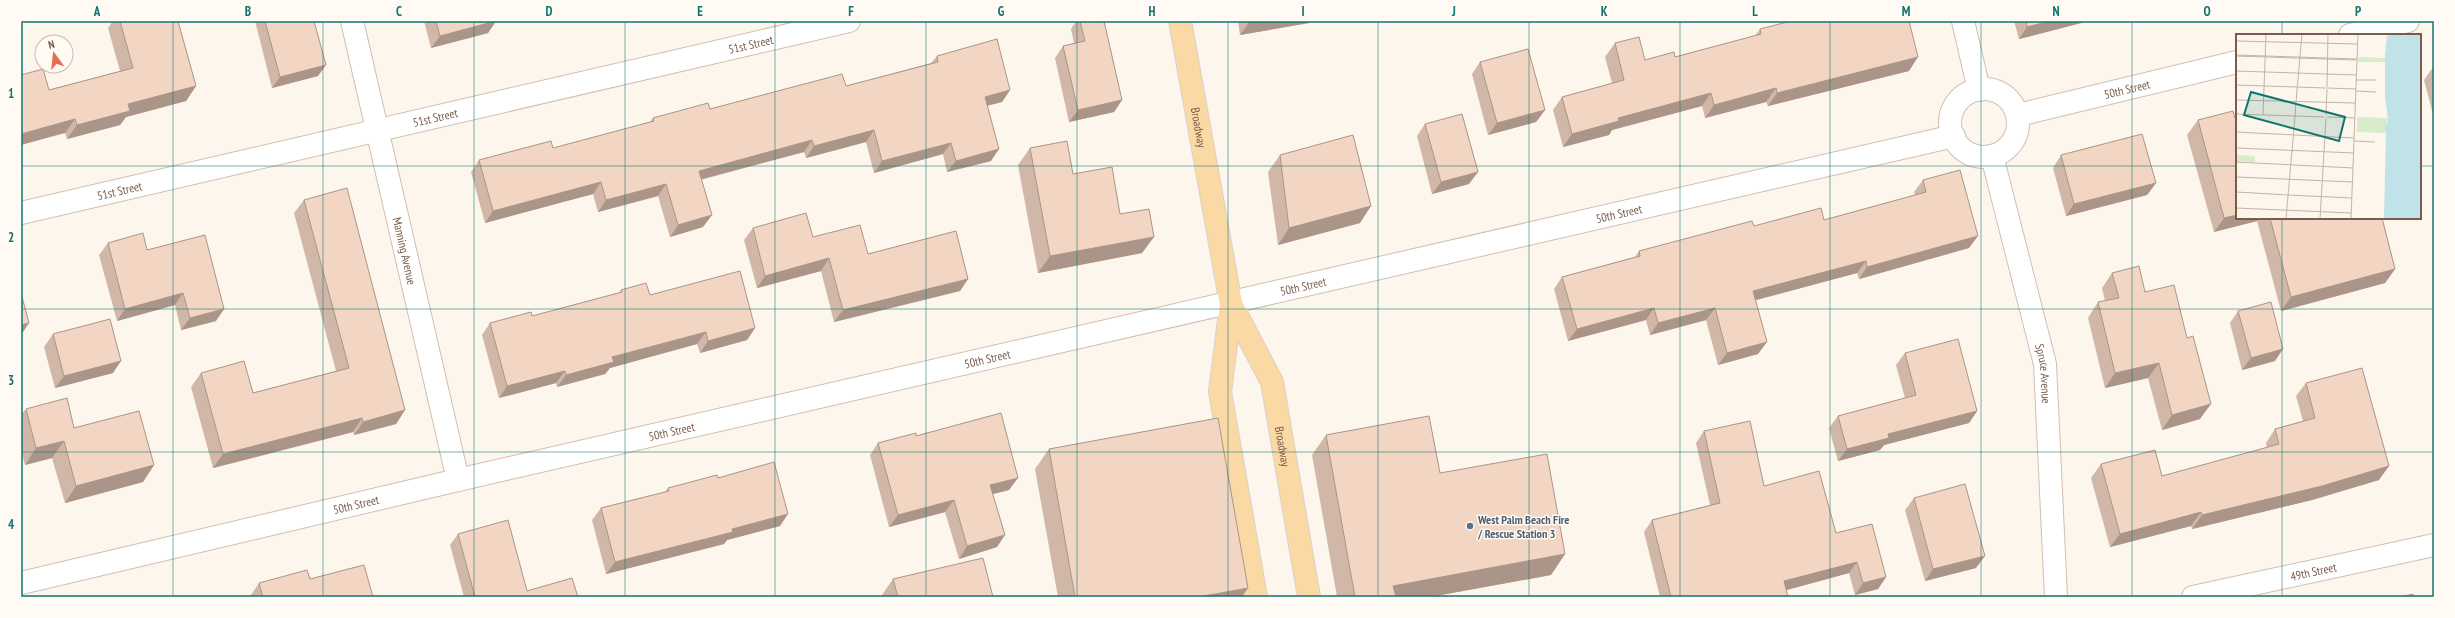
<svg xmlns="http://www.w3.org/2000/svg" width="2455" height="618" viewBox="0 0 2455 618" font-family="'PT Sans Narrow',sans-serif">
	<rect width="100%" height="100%" fill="#fdf6ec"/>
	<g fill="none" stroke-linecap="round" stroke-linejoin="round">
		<defs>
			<g id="street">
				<path id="s1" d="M352,21L458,480"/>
				<path d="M1963,21L1979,90"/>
				<path d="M2350,35L2408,21"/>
				<circle cx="1984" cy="123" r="34"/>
				<path id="s2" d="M2018,115L2237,62"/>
				<path id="s3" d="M1992,156L2045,364L2056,597"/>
				<path id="s4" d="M21,213L849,21"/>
				<path id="s5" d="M21,583L458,480L1954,136"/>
				<path id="s6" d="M2193,597L2434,545"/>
			</g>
			<g id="primary">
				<path id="s7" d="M1180,21L1231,304L1272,382L1309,597"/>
				<path d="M1231,304L1220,392L1256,597"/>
			</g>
		</defs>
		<!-- street casing -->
		<use href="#street" stroke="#d1beb0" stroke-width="24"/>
		<!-- primary casing -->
		<use href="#primary" stroke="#dad1cd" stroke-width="24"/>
		<!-- street -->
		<use href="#street" stroke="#fff" stroke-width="22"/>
		<!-- primary -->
		<use href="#primary" stroke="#fbd9a5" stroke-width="22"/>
	</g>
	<!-- wall -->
	<path fill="#d1b7a8" d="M113,21H178L196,86L186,101L126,117L120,125L67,139L65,133L49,90L120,71L108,28Z
		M255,21H314L318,76L272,88Z
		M424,21H496L488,33L431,48Z
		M1076,21H1104L1122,100L1114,112L1069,122L1055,58L1063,46L1074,43L1071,29Z
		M1238,21H1310L1309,23L1240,35Z
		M2014,21H2089L2019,39Z
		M1760,29L1909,71L1768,106L1766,102L1705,118L1702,106L1612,130L1609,135L1563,147L1553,110L1562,97L1612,83L1605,57L1615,43L1645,60L1675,57L1755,36Z
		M937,56L1010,90L1002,102L987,106L991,161L947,172L943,154L874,173L866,142L806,158L804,152L701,180L703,227L670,237L658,196L598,212L593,194L485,223L471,172L479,160L553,148L650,122L653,118L846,86L931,63Z
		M1480,62L1545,110L1536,122L1488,135L1472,74Z
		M2434,66V118L2424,80Z
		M2198,120L2237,218H2382L2395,269L2385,283L2281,311L2257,221L2214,232L2187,135Z
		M1425,124L1469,184L1432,194L1417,136Z
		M1030,148L1073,174L1120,214L1142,253L1038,273L1018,165Z
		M1280,155L1360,223L1278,245L1268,172Z
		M2061,155L2156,183L2147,195L2066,216L2053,168Z
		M1923,180L1969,248L1859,279L1857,273L1755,300L1758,354L1718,365L1706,320L1650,335L1646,320L1568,341L1554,289L1562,277L1635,257L1639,251L1754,226L1824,220L1915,195L1914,192Z
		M304,200L405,410L396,424L354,435L353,432L213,468L191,387L201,373L253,393L336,371L294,213Z
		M753,228L813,237L868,254L968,279L960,291L834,322L821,271L757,288L744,240Z
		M108,243L147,250L216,321L181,330L175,305L117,321L99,255Z
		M2112,273L2145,292L2200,419L2162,430L2148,378L2105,388L2088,318L2098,302L2105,301L2102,288Z
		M621,290L755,328L747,340L700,353L697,344L610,368L605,374L557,387L556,383L499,398L482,335L490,323L532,316L619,293Z
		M2238,311L2275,361L2242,370L2230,323Z
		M53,334L113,373L55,388L44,347Z
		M1905,353L1977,411L1969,423L1884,445L1880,450L1838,461L1829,428L1838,416L1905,398L1896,365Z
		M2306,383L2379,480L2312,500L2192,529L2191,526L2110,547L2091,478L2101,464L2162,476L2267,448L2266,443L2275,429L2303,421L2296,396Z
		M26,409L74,428L154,465L143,482L65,503L52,458L25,465L21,451V415Z
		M1704,431L1764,486L1836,533L1886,577L1878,589L1855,595L1849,573L1786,590L1788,597H1660L1644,532L1652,520L1710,505L1696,443Z
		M1326,435L1440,473L1565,554L1551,575L1430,597H1337L1312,455Z
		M916,436L1009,490L993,494L997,547L959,559L945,512L889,527L870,455L878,443Z
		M1049,449L1242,597H1058L1035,469Z
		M718,478L780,526L727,540L724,544L606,574L592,520L601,508L665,492L668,488Z
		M1914,498L1976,568L1925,581L1905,510Z
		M458,534L527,591L578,597H464L450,545Z
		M310,579L373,597H252L251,595L259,583Z
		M893,579L993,597H883L882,595Z"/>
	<!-- shaded-wall -->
	<path fill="#aa9588" d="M496,21L488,33L431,48L440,36Z
		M1250,21H1310L1309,23L1240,35Z
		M2050,21H2089L2019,39L2027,27Z
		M1918,57L1909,71L1768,106L1777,93Z
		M326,65L318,76L272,88L280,77Z
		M196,86L186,101L126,117L120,125L67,139L77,125L128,104Z
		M1776,88L1766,102L1705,118L1714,105Z
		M1010,90L1002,102L977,108L985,97Z
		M1711,93L1702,106L1612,130L1609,135L1563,147L1572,134L1618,118Z
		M1122,100L1114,112L1069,122L1078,110Z
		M1545,110L1536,122L1488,135L1497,123Z
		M75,119L65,133L21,145V134Z
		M874,130L866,142L806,158L814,146Z
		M812,140L804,152L690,182L699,171Z
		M951,143L943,154L874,173L882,161Z
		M999,149L991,161L947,172L956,161Z
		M1478,172L1469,184L1432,194L1441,182Z
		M601,182L593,194L485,223L493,211Z
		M2156,183L2147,195L2066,216L2074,204Z
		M666,184L658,196L598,212L606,200Z
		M1371,206L1360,223L1278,245L1289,228Z
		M712,215L703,227L670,237L678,225Z
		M2237,215V218H2259L2257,221L2214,232L2224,218Z
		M1978,236L1969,248L1859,279L1867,267Z
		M1154,237L1142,253L1038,273L1050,256Z
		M829,258L821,271L757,288L765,276Z
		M1866,261L1857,273L1745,303L1753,291Z
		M2395,269L2385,283L2281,311L2291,297Z
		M968,279L960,291L834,322L843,310Z
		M183,293L175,305L117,321L125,309Z
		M1654,308L1646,320L1568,341L1577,329Z
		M1715,308L1706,320L1650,335L1658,323Z
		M224,309L216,321L181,330L190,318Z
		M29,323L21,335V325Z
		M755,328L747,340L700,353L708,341Z
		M706,332L697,344L610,368L605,374L557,387L566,375L612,357Z
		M1767,342L1758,354L1718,365L1727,353Z
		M2283,349L2275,361L2242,370L2251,358Z
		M121,361L113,373L55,388L64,376Z
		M2159,363L2148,378L2105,388L2115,373Z
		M565,371L556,383L499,398L507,386Z
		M2211,404L2200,419L2162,430L2172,415Z
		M405,410L396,424L354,435L363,422Z
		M1977,411L1969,423L1884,445L1880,450L1838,461L1847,449L1888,434Z
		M362,418L353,432L213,468L223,454Z
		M64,441L52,458L25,465L36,448Z
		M154,465L143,482L65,503L76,486Z
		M2389,466L2379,480L2312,500L2192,529L2202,515Z
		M1018,478L1009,490L981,497L990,485Z
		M954,500L945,512L889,527L898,515Z
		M2201,512L2191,526L2110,547L2120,534Z
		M788,514L780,526L727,540L724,544L606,574L615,562L732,529Z
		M1005,535L997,547L959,559L967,546Z
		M1565,554L1551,575L1430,597H1386L1393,586Z
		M1985,556L1976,568L1925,581L1933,569Z
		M1857,562L1849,573L1776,593L1784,581Z
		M1886,577L1878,589L1855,595L1863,583Z
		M1248,588L1242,597H1198Z"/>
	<!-- building -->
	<path fill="#f3d5c3" stroke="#aa9588" d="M120,21H178L196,86L128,104L130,111L77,125L75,119L21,134V75L43,69L49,90L133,68Z
		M265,21H314L326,65L280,77Z
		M436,21H496L440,36Z
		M1080,21H1104L1122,100L1078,110L1063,46L1085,41Z
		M1791,21H1909L1918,57L1777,93L1776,88L1714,105L1711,93L1618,118L1619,121L1572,134L1562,97L1624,80L1615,43L1639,37L1645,60L1674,52L1675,57L1761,34L1760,29Z
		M2026,21H2050L2027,27Z
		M997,39L1010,90L985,97L999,149L956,161L951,143L882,161L874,130L814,146L812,140L699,171L712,215L678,225L666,184L606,200L601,182L493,211L479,160L551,141L553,148L654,121L653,118L708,103L710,109L842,74L846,86L938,62L937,56Z
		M1528,49L1545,110L1497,123L1480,62Z
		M2233,111L2235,118L2237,117V215L2224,218L2198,120Z
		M1462,114L1478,172L1441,182L1425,124Z
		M2142,134L2156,183L2074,204L2061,155Z
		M1353,135L1371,206L1289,228L1280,155Z
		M1067,141L1073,174L1112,167L1120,214L1149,209L1154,237L1050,256L1030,148Z
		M1960,170L1978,236L1867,267L1866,261L1753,291L1767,342L1727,353L1715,308L1658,323L1654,308L1577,329L1562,277L1640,256L1639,251L1752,221L1754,226L1821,208L1824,220L1926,192L1923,180Z
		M347,188L405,410L363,422L362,418L223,454L201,373L244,361L253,393L349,368L304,200Z
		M806,213L813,237L860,225L868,254L956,231L968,279L843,310L829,258L765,276L753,228Z
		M2270,218H2382L2395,269L2291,297Z
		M143,233L147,250L205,235L224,309L190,318L183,293L125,309L108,243Z
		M2139,266L2145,292L2174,285L2187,338L2193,336L2211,404L2172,415L2159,363L2115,373L2098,302L2119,298L2112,273Z
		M740,271L755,328L708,341L706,332L612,357L614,362L566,375L565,371L507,386L490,323L531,312L532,316L622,292L621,290L646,283L650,295Z
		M21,293L29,323L21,325Z
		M2271,302L2283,349L2251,358L2238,311Z
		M110,319L121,361L64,376L53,334Z
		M1958,339L1977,411L1888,434L1889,438L1847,449L1838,416L1916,395L1905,353Z
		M2362,368L2389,466L2322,486L2202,515L2201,512L2120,534L2101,464L2155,450L2162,476L2279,444L2275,429L2315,418L2306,383Z
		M67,398L74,428L139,411L154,465L76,486L64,441L36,448L26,409Z
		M1001,413L1018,478L990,485L1005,535L967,546L954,500L898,515L878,443L916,433V436Z
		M1429,416L1440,473L1547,454L1565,554L1393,586L1396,597H1355L1326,435Z
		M1218,418L1248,588L1198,597H1075L1049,449Z
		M1750,421L1764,486L1819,471L1836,533L1872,524L1886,577L1863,583L1857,562L1784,581L1788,597H1671L1652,520L1720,503L1704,431Z
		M774,462L788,514L732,529L733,532L615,562L601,508L669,491L668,488L717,475L718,478Z
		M1965,484L1985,556L1933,569L1914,498Z
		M508,520L527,591L572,578L578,597H475L458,534Z
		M983,558L993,597H898L893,579Z
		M364,565L373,597H263L259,583L307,570L310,579Z
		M2413,594L2414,597H2400Z"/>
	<!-- grid -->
	<path fill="none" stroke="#0f766e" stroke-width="1" stroke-opacity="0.55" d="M173,21V597M323,21V597M474,21V597M625,21V597M775,21V597M926,21V597M1077,21V597M1228,21V597M1378,21V597M1529,21V597M1680,21V597M1830,21V597M1981,21V597M2132,21V597M2282,21V35M21,166H2237M2420,166H2434M2282,218V597M21,309H2434M21,452H2434"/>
	<!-- markers -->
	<circle fill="#5c6f8a" stroke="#fffaf3" stroke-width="1.5" cx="1470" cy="526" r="4"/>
	<g text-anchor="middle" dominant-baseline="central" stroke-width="3" stroke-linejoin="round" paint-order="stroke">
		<!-- street labels -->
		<g font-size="12" fill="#7a5c4d" stroke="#fffaf3">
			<text stroke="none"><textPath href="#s4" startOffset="749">51st Street</textPath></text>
			<text stroke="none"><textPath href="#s2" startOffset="112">50th Street</textPath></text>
			<text stroke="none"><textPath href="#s4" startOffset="425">51st Street</textPath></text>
			<text stroke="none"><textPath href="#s7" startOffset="108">Broadway</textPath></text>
			<text stroke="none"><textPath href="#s4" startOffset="101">51st Street</textPath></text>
			<text stroke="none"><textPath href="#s5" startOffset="1640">50th Street</textPath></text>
			<text stroke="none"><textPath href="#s1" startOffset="236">Manning Avenue</textPath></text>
			<text stroke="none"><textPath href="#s5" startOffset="1316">50th Street</textPath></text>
			<text stroke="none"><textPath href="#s5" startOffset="992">50th Street</textPath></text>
			<text stroke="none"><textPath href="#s3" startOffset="224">Spruce Avenue</textPath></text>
			<text stroke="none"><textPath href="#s5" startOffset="668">50th Street</textPath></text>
			<text stroke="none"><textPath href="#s7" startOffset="441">Broadway</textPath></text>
			<text stroke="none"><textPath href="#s5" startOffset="344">50th Street</textPath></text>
			<text stroke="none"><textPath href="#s6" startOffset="123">49th Street</textPath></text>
		</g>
		<!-- service labels -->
		<g font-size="12" font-weight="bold" fill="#4e5e75" stroke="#fffaf3" text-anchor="start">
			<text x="1478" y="519">West Palm Beach Fire<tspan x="1478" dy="14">/ Rescue Station 3</tspan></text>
		</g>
	</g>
	<!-- overview -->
	<g transform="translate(2236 34)">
		<rect width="185" height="185" fill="#fdf6ec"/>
		<path d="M123,23L150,24V28H122ZM121,83L152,84L150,99L121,98ZM0,121L19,122V128L0,127Z" fill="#d8ecc9"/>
		<path d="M157,0H185V185H131L148,184L150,97L148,92L152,90V85L149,63V20L151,2Z" fill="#bfe3e8"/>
		<path fill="none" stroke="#c5b3a7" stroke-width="1" d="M0,7L121,10M0,21L121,25M0,22L120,26M0,37L120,41M120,46H140M0,51L90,54M91,53L92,0M91,54L120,55M120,57L140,58M0,66L120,69M60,68L66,0M0,80L88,83M27,81L30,0M90,81L91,55M59,83L60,67M91,83L119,84M0,98L118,104M118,107L139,108M0,114L118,119M56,118L59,82M0,128L117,134M0,143L117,148M0,158L52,161M52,161L116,164M0,174L115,179M50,185L56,116M84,185L90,84M115,185L122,0"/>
		<path fill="#0f766e" fill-opacity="0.15" stroke="#0f766e" stroke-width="2" d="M15,58L109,83L103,107L8,81Z"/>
		<rect width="185" height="185" fill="none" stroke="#7a5c4d" stroke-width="2"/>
	</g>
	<!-- border -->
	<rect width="2455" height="618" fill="none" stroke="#fffaf3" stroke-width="44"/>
	<!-- north arrow -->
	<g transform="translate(54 54) rotate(345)"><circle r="19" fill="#fffaf3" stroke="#cabbb1"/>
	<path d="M0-3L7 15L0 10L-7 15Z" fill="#e76f51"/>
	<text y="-6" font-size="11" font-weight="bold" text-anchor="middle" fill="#7a5c4d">N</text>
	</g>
	<rect x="22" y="22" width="2411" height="574" fill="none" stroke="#0f766e" stroke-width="1.5"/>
	<g font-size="13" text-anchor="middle" font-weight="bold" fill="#0f766e">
		<text x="97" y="16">A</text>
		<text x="248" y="16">B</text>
		<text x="399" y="16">C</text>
		<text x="549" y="16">D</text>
		<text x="700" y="16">E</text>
		<text x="851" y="16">F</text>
		<text x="1001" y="16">G</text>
		<text x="1152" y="16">H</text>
		<text x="1303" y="16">I</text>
		<text x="1454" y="16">J</text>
		<text x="1604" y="16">K</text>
		<text x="1755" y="16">L</text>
		<text x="1906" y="16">M</text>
		<text x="2056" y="16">N</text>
		<text x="2207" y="16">O</text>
		<text x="2358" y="16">P</text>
		<text x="11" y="98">1</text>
		<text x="11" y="242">2</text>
		<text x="11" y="385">3</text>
		<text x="11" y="529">4</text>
	</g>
</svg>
